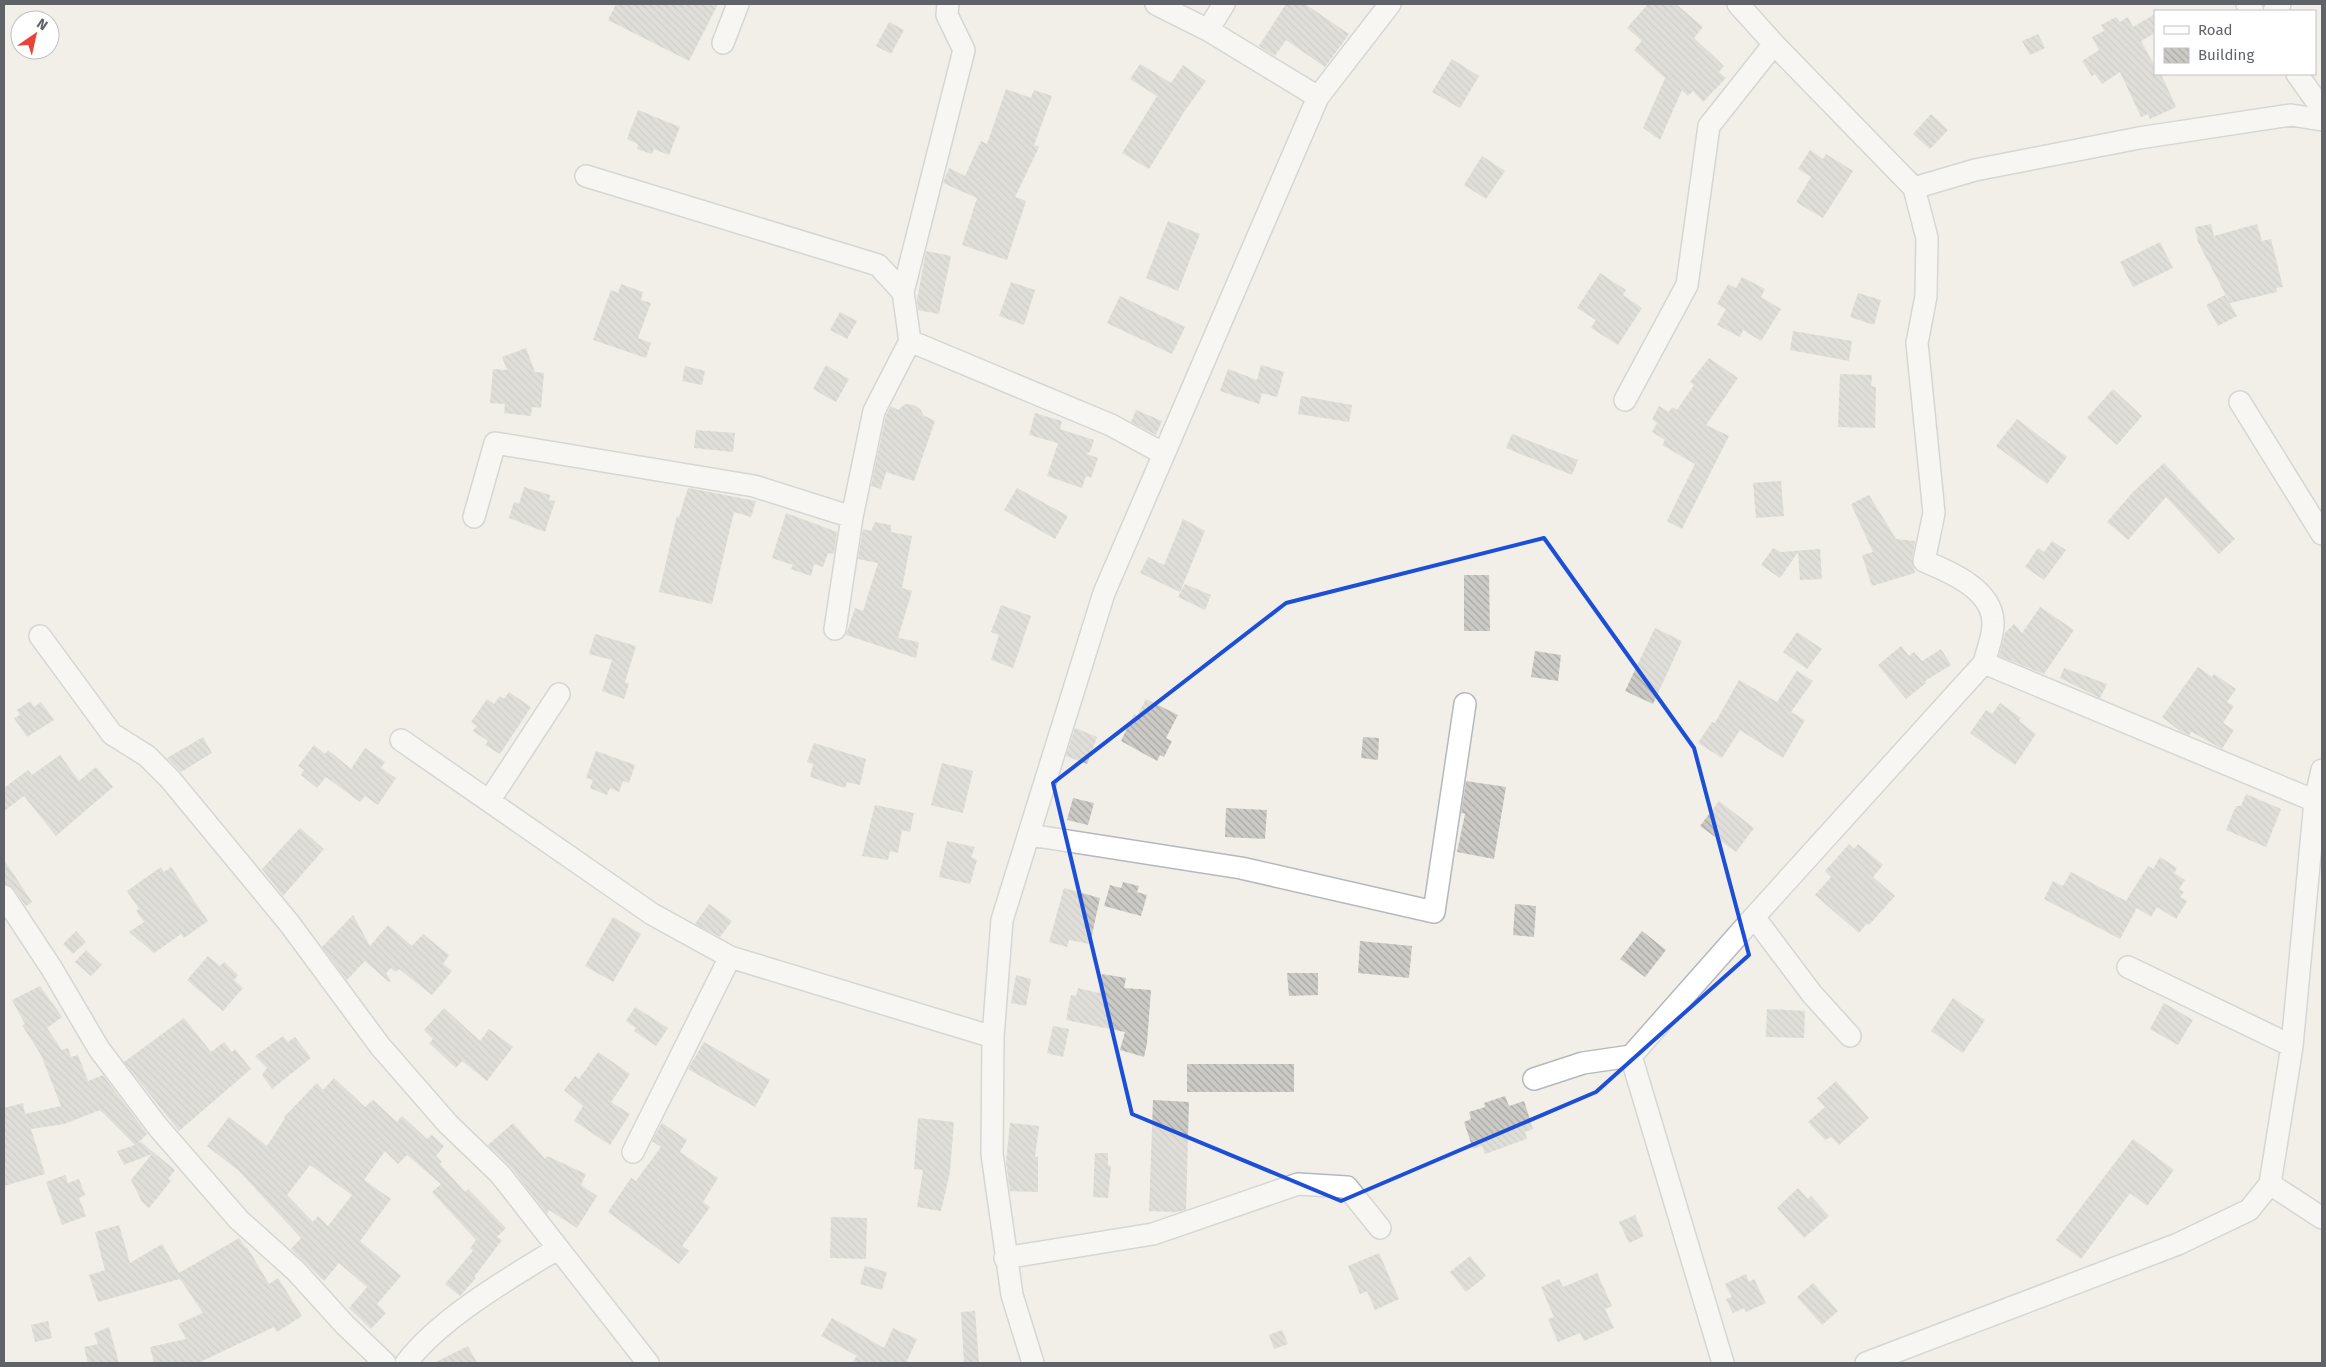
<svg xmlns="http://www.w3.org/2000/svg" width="2326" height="1367" viewBox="0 0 2326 1367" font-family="'Fira Sans',sans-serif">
	<defs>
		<pattern id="building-back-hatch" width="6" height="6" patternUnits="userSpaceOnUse" patternTransform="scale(1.25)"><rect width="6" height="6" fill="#cccac5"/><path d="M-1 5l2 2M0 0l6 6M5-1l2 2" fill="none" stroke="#a9a8a4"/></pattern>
	</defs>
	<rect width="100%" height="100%" fill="#f1efe8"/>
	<!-- building -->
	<path fill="url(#building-back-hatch)" fill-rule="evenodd" d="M616,4H718L689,61L608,20Z
		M1286,4H1305L1349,34L1325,67L1286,40L1275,56L1259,46Z
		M1648,4H1676L1703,27L1694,38L1724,66L1719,72L1726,78L1703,102L1693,91L1688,96L1682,90L1660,140L1643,128L1665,78L1634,50L1642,41L1627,28Z
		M2155,14V33L2141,41L2155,66V74H2161L2176,107L2150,119L2148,114L2141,117L2120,72L2102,84L2095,74L2092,76L2082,61L2099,50L2092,37L2104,31L2101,25L2116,17L2120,22L2128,17L2133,27Z
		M889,22L904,30L891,54L876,46Z
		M2038,34L2045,48L2030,55L2022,41Z
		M1452,59L1479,76L1460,108L1432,92Z
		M1140,64L1171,83L1183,65L1206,81L1184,112L1149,169L1122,153L1157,96L1130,79Z
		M1006,89L1031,98L1034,90L1052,96L1034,145L1039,147L1015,197L1026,201L1007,260L962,245L977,198L943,183L949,168L965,176L981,141L987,144Z
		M638,110L680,127L669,155L654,149L652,154L637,149L638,144L627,139Z
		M1931,114L1948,130L1930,149L1913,134Z
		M1810,150L1823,159L1826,154L1853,171L1823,218L1796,202L1811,177L1798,169Z
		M1482,156L1505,171L1486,199L1464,185Z
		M1168,221L1200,234L1178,291L1146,278Z
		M2211,224L2214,236L2257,224L2262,241L2271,239L2283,287L2276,288L2277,292L2230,303L2198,242L2195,227Z
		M2160,242L2173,268L2133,287L2120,262Z
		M926,251L951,256L939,314L918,310L917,300Z
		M1600,273L1626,290L1623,295L1642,308L1618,345L1591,328L1596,320L1577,308Z
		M1742,277L1765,289L1761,297L1781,309L1761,341L1743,330L1740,337L1717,325L1726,309L1717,304L1728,284L1736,288Z
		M1011,282L1035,290L1024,325L999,316Z
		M621,284L643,292L641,300L651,303L638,338L651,343L646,358L593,340L611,290L618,293Z
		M1858,293L1881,300L1874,325L1850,317Z
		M2225,295L2237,316L2218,326L2206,305Z
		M1120,296L1185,327L1172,354L1107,323Z
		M840,312L857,321L847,339L830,330Z
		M1793,331L1852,341L1849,361L1790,350Z
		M526,348L535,372L544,373L541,408L532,407L531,416L504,413L505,404L490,403L493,369L507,370L502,357Z
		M1709,358L1738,378L1706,425L1729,436L1682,529L1667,521L1695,464L1662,445L1665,440L1652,432L1657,423L1652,419L1659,406L1669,412L1672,407L1677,410L1694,385L1690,382Z
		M826,365L849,379L836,402L813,389Z
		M1261,365L1284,372L1277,397L1262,393L1259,404L1220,391L1228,369L1257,380Z
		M685,366L705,371L702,385L682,381Z
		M1840,374L1872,375L1871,386L1876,387L1875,428L1838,427Z
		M2113,389L2142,416L2117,445L2087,418Z
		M1301,396L1352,405L1349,422L1298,414Z
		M905,404L914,405L921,410L923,415L935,421L914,481L886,472L881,489L871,486L886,415L891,406L898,410Z
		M1136,410L1162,421L1156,435L1131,422Z
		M1035,413L1062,421L1060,429L1094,440L1090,452H1088L1087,454L1098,458L1091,478L1086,476L1082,488L1047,476L1058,443L1029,435Z
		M2017,419L2067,457L2047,484L1996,446Z
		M696,430L735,433L733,452L694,448Z
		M1512,434L1578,460L1572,475L1506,448Z
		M2164,463L2235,539L2219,554L2166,497L2128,540L2107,522L2133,492Z
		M1781,481L1784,516L1756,518L1753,483Z
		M524,487L550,495L549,500L555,501L545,532L509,518L514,502L519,504Z
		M688,488L756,501L751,517L734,512L712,604L659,592L677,516L679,517Z
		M1017,488L1068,516L1055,539L1004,510Z
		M1869,495L1896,539L1915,541L1912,559L1915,573L1872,586L1862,555L1873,552L1851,504Z
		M786,513L837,532L834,554L828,553L823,567L814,564L811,576L791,569L793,565L772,558Z
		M1183,519L1205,531L1180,592L1140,573L1148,557L1164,565Z
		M875,522L891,525V532L912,536L902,588L912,591L898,638L919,642L916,658L846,635L855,608L863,611L878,563L858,559L863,529L871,531Z
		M2052,541L2066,550L2044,580L2025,567L2038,548L2044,552Z
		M1773,548L1781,552L1820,549L1822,579L1800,580L1798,552L1780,578L1761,565Z
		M1464,575H1489L1490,631H1464Z
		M1185,584L1211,595L1205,610L1178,597Z
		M1001,605L1031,616L1013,668L991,660L999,635L991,632Z
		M2040,607L2074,630L2044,674L1999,656L2005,633L2014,624L2022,633Z
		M1655,628L1682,641L1653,704L1625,691Z
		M1797,632L1822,649L1807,669L1783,652Z
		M595,634L636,646L625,682L629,684L624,699L602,691L612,660L589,654Z
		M1901,646L1909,656L1914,652L1922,661L1941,649L1951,665L1925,681L1926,683L1906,699L1878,665Z
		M1535,651L1561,655L1558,681L1531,677Z
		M2198,667L2212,677L2214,674L2236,689L2227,702L2234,706L2223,723L2234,730L2222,749L2192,732L2189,735L2180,731L2162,717Z
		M2064,668L2107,684L2100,698L2060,678Z
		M1797,671L1813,681L1791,712L1805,720L1783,758L1740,730L1722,758L1698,743L1712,722L1715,723L1739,680L1777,702Z
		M509,692L531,707L500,754L485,745L488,741L473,731L477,726L471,722L487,699L494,704L500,696L504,699Z
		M1146,699L1178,715L1166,738L1172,741L1164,757L1160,755L1157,761L1121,741L1134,714L1137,716Z
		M30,701L34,707L41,702L54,720L27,737L14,718L20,715L17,710Z
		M2000,703L2021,718L2019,721L2036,734L2015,765L1970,733L1986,710L1992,714Z
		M1075,728L1097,737L1087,764L1066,756Z
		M203,737L212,753L181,772L167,758Z
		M1363,737L1379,738L1378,760L1361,758Z
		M814,743L866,759L860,785L847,782L845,788L810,777L813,764L807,762Z
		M314,745L325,754L328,750L351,769L365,748L385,762L381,768L396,778L378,805L365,796L360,802L326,777L317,788L301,775L304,770L298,766Z
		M596,751L635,765L629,783L623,781L619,792L610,788L607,795L590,788L593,780L586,778Z
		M60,755L79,781L96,767L113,787L56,836L24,796L4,811V788L28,770L32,775Z
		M942,763L973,771L963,813L931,805Z
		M1466,781L1506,787L1494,859L1457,852L1465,814L1461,813Z
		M2246,794L2281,809L2266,847L2226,830L2236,806H2241Z
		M1073,798L1094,803L1088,825L1067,820Z
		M1719,801L1754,828L1736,852L1700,826Z
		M875,805L914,813L910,832L902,830L898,853L890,851L888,860L862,856Z
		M1226,808L1267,810L1265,839L1225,837Z
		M300,828L324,849L283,896L262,869Z
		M947,841L975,847L971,857L977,860L970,884L939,877Z
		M1849,844L1854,849L1858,844L1883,865L1873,877L1895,896L1869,925L1867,923L1859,933L1815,895L1831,877L1825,871Z
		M2160,857L2177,868L2174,873L2185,880L2179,889L2184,892L2180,897L2187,901L2176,919L2157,907L2151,917L2137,908L2120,939L2044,899L2053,881L2063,886L2071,872L2126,901L2148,866L2153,869Z
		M4,860L32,902L26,906L14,889L4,884Z
		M161,867L164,872L171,867L208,921L184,938L181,934L154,953L129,932L144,922L136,911L139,909L127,891Z
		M1123,882L1139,886L1137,892L1147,895L1141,916L1104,906L1110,885L1121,888Z
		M1064,888L1100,898L1090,944L1069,940L1067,947L1049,942Z
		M709,904L732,921L720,937L695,924Z
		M1515,904L1536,906L1534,937L1513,935Z
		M353,915L370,946L388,925L412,946L423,934L449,955L443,964L452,971L432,995L399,969L396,972L391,968L386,973L391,981L389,982L365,961L347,980L322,947Z
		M613,917L641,934L613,982L585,966Z
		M76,931L86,942L73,954L63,944Z
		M1642,931L1666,950L1645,977L1620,959Z
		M1360,941L1412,946L1409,978L1358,973Z
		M86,950L102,965L91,976L75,962Z
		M208,956L220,966L224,962L238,975L234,980L243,988L223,1011L187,980Z
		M1287,973H1318V995L1289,996Z
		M1102,974L1126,978L1124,988L1151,990L1147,1043L1144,1057L1120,1050L1125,1032L1066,1020L1071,995L1076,996L1078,988L1099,993Z
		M1016,975L1031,979L1026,1006L1011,1003Z
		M40,986L62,1017L47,1028L62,1050L68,1048L71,1057L78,1055L88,1081L103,1075L147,1134L137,1144L141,1142L175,1170L168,1179L171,1181L149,1208L142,1202L131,1180L152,1154L124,1165L117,1151L135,1145L100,1110L64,1124L31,1129L45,1174L4,1186V1108L23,1103L25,1114L61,1106L41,1055L22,1025L25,1024L12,1000Z
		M1953,998L1985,1020L1963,1053L1931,1031Z
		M2164,1003L2193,1020L2178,1045L2150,1029Z
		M635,1007L668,1028L656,1046L634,1031L636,1028L626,1021Z
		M444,1008L480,1041L489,1029L513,1047L487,1081L462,1061L456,1068L429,1043L433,1039L424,1030Z
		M1767,1009L1805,1011L1804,1038L1766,1037Z
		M184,1018L211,1052L224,1042L232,1052L235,1049L251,1069L179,1131L124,1062Z
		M1053,1026L1069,1029L1063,1057L1047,1053Z
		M283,1036L288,1042L295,1037L311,1058L272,1089L262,1075L267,1068L255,1056Z
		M704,1042L770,1080L755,1107L688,1069Z
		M598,1052L630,1074L611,1102L630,1114L610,1145L574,1121L583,1106L564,1090L575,1076L579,1079Z
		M1187,1064H1294V1092H1187Z
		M334,1078L365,1107L373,1100L397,1122L402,1116L427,1139L432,1135L444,1146L436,1156L442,1162L440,1164L465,1192L468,1189L506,1228L497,1237L502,1240L474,1277L476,1278L460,1296L445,1284L473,1251L470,1248L476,1240L432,1192L441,1184L407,1155L398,1164L385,1151L364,1180L391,1199L360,1241L401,1276L377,1304L386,1313L371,1329L349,1308L367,1287L339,1263L324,1281L291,1249L301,1238L239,1171L207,1146L229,1117L267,1146L285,1118L284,1117L317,1083L323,1090ZM310,1165L352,1195L328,1226L318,1216L313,1222L287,1195Z
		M1836,1081L1869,1118L1839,1145L1831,1137L1825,1140L1808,1122L1825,1107L1817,1098Z
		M1505,1096L1509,1106L1524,1101L1533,1129L1525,1132L1527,1139L1485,1154L1482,1146L1473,1149L1464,1122L1471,1119L1469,1112L1485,1107L1484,1103Z
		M1153,1100L1189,1102L1186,1210L1177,1212L1149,1211Z
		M918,1118L954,1122L950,1172L941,1211L917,1207L923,1170L914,1169Z
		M513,1123L545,1159L547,1156L586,1174L581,1185L597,1196L577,1228L549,1210L547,1214L510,1166L488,1145Z
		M662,1123L687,1140L680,1152L718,1178L703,1202L710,1207L682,1246L689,1251L679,1264L608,1212L631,1178L636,1181L661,1147L652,1141Z
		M1010,1123L1039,1126L1035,1157H1038V1192L1010,1191L1006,1162Z
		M2133,1139L2174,1170L2147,1206L2130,1193L2081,1259L2056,1240Z
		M1095,1153H1108V1165L1111,1166L1108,1198L1093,1197Z
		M65,1175L68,1183L79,1179L85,1195L79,1198L86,1216L62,1225L46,1182Z
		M1798,1188L1808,1199L1811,1196L1829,1216L1804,1238L1777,1208Z
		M1635,1215L1644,1236L1629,1243L1619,1222Z
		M831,1217L867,1218L866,1259L830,1258Z
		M119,1225L130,1263L162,1244L179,1273L239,1238L246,1248L247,1247L269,1284L278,1278L302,1316L277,1332L274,1327L198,1363H154L150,1347L186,1339L178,1324L203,1313L180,1279L98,1302L89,1275L105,1270L95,1232Z
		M1379,1253L1399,1299L1375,1310L1367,1291L1360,1294L1348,1266Z
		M1470,1256L1486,1276L1466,1292L1450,1272Z
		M865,1266L887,1272L882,1290L860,1284Z
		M1597,1273L1612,1306L1605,1309L1614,1328L1584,1341L1580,1333L1558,1342L1548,1319L1554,1317L1541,1287L1559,1279L1563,1287Z
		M1746,1274L1749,1282L1754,1279L1766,1303L1746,1312L1744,1308L1733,1313L1726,1299L1732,1297L1725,1284Z
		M1813,1283L1838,1311L1822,1325L1797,1297Z
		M975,1311L979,1363H964L961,1312Z
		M832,1318L884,1348L893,1328L917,1339L907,1361L912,1363H852L857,1356L821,1336Z
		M48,1321L52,1338L35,1342L31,1325Z
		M109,1327L119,1363H88L84,1347L98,1344L94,1333Z
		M1282,1330L1288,1344L1274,1349L1269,1335Z
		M468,1346L477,1363H434Z"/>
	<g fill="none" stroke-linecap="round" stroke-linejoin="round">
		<defs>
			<path id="minor" d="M1156,4L1208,30L1318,97
				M2247,4L2253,11
				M2274,11L2280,4
				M1208,30L1224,4
				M723,43L738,4
				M2297,74L2322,109
				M586,176L878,265L903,292
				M1914,188L1975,170L2139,138L2291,115L2322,120
				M910,341L1111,425L1164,454
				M1625,400L1687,285L1709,126L1774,44
				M2240,402L2322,534
				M474,517L495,443L754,486L852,517
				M835,629L852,517L874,411L910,341L903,292L964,50L947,15L948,4
				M40,636L112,734L147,756L170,779L289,923L380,1046L448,1124L500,1174L648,1363
				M1984,663L2315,801
				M401,740L652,914L730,957L993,1037
				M2322,770L2315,801L2292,1046L2270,1184L2322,1218
				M489,801L559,694
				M1030,835L1241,868L1434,912L1465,704
				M4,896L52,969L99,1049L158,1127L239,1220L296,1271L345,1325L385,1363
				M1754,917L1812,994L1850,1036
				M2128,967L2292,1046
				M1631,1056L1723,1363
				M1534,1079L1583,1063L1631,1056L1754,917L1984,663C1987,651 1994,634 1993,622C1992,589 1950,572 1924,561L1934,513L1917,343L1926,296L1927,238L1914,188L1774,44L1738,4
				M633,1152L730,957
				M1005,1258L1153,1234L1298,1184L1347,1187L1380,1228
				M406,1363C440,1318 508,1279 557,1249
				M1033,1363L1012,1295L992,1154L993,1037L1002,920L1104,593L1318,97L1390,4
				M1866,1363L2178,1244L2249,1210L2270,1184"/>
		</defs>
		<!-- minor casing -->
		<use href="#minor" stroke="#b5b8bc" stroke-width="24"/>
		<!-- minor -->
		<use href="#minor" stroke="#fff" stroke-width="21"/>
	</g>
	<!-- marked area -->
	<path d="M0 0H2326V1367H0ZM1544,538L1694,748L1749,955L1596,1092L1341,1201L1132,1114L1053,783L1286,603Z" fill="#f1efe8" fill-opacity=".55" fill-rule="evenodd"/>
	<path fill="none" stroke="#1d4ed8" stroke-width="4" stroke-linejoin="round" d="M1544,538L1694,748L1749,955L1596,1092L1341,1201L1132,1114L1053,783L1286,603Z"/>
	<!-- border -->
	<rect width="2326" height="1367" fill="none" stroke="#5f6368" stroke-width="10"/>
	<!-- legend -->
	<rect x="2154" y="10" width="162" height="65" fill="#ffffff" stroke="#bfc1c3"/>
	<rect x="2164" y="26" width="25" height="8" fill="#ffffff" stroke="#bfc1c3"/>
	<text x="2198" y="35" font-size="15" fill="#5f6368">Road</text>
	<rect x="2164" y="48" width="25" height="15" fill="url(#building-back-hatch)" stroke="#bfc1c3"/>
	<text x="2198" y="60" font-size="15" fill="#5f6368">Building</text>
	<!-- north arrow -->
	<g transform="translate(35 35) rotate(34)"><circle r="24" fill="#ffffff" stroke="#bfc1c3"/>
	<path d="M0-4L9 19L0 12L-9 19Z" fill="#ea4335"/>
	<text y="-8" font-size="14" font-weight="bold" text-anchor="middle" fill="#5f6368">N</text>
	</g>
</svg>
